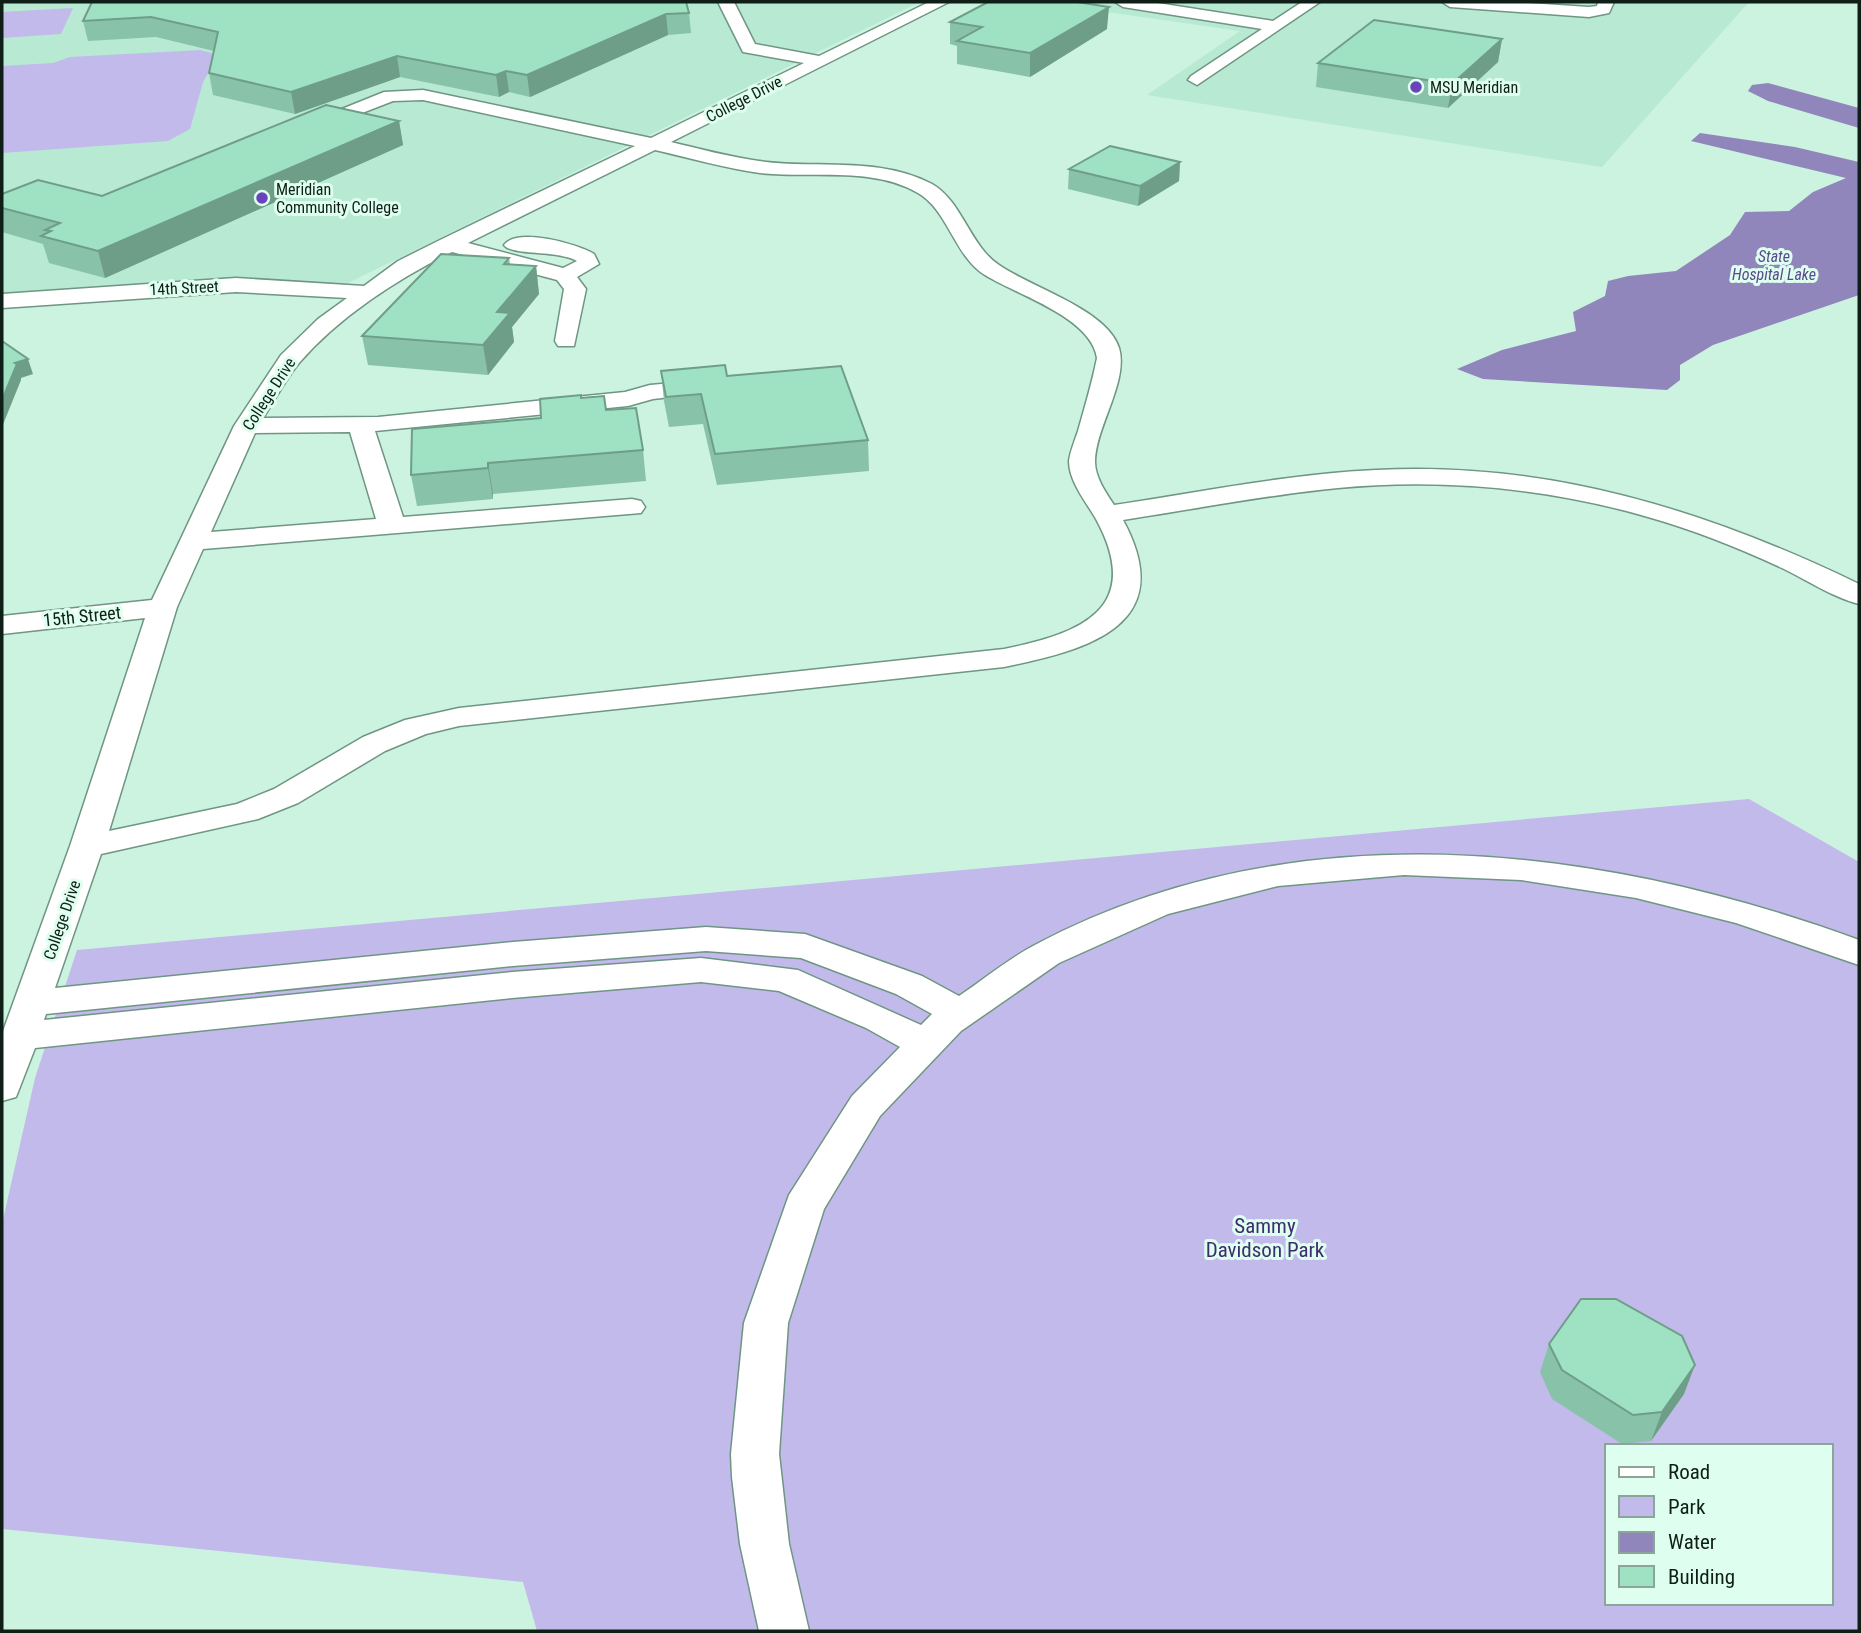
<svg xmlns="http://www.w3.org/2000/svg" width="1861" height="1633" viewBox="0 0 1861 1633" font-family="'Roboto Condensed',sans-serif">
	<rect width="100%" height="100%" fill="#cbf3e0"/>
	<!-- built -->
	<path fill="#b8e9d2" d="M2,2H920L346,284L185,280L2,295Z
		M1037,2H1749L1602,167L1147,95L1240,31Z"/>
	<!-- green -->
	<path fill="#c3baec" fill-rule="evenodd" d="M73,8L61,34L2,38V12Z
		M200,50L219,55L203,82L190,129L168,141L2,153V66L53,63L70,57Z
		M1749,799L1859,862V1631H537L523,1582L2,1529V1224L35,1078L77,950ZM1607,1446H1831V1603H1607Z"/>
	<!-- water -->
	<path fill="#9186bb" d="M1768,83L1859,108V128L1768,101L1748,91L1752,85Z
		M1700,133L1795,147L1859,162V295L1713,345L1680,365V380L1667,390L1483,379L1457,369L1502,350L1576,331L1573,312L1605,296L1608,281L1628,276L1676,271L1730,235L1745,212L1789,211L1813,192L1846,178L1691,141Z"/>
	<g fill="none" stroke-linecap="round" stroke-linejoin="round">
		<defs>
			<path id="minor" d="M718,2H734L755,44L819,56L929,2H949L671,142C700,149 730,157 759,161C815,169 880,156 932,184C962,201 970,246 999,265C1030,287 1107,309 1119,348C1129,381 1095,428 1095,462C1095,477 1106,493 1114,505C1201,492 1288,474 1376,470C1548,461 1706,510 1859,584V604C1832,597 1807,580 1782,568C1739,548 1694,530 1648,517C1549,488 1441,478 1338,488C1266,495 1195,509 1123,520C1180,625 1088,650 1004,667L459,726L426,734L385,751L298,803L258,819L101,854L55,988L513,942L706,927L805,934L922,976L959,996C983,980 1007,960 1033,946C1292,808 1594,843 1859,940V965L1736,923L1636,898L1521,880L1404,875L1278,886L1168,914L1059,963L961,1031L880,1116L824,1209L788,1323L779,1454L789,1544L809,1631H759L740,1544L732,1477L731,1454L744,1323L789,1195L852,1096L900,1047L866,1028L779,991L701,982L512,998L35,1048L16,1097L2,1101V1034L70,846L145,618L2,634V616L152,600L234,426L281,355L318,319L347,298L236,292L2,308V294L236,278L364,286L398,261L440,240L635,146L423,100L393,101L313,132L307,131L304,127L307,123L384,92L423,90L651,138L804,63L743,52ZM655,150C690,158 725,168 760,173C810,179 872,166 918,193C948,210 955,257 985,275C1017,295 1091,317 1097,358C1092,383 1085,406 1078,431C1075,440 1070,452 1069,461C1069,482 1087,503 1096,519C1145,609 1080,634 1004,649L459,708L405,720L363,737L274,789L237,804L109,831L177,607L203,549L641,513L645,507L641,501L632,499L403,517L375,431L628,406L653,399L715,392L719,387L715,382L707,380L650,385L625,392L378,417L263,418C275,400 285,380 299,363C339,317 397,279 452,252L557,280L564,289L555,341L558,346H574L586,289L577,277L599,264L594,254C578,244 517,227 504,245C512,256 558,250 577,261L563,268L468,243ZM350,432L376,519L211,532L255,433ZM706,951L801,958L896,994L932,1014L921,1025L798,970L701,958L512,972L44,1020L46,1014L513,966Z
				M1115,2H1151L1273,21L1302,2H1320L1197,85L1188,80L1191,76L1262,29L1123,7Z
				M1442,2H1512L1589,7L1597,6L1598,2H1614L1609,13L1589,17L1450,7Z"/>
		</defs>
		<!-- minor casing -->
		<use href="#minor" stroke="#6f9583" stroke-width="3"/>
		<!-- minor -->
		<use href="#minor" fill="#fff" fill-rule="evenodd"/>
	</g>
	<!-- wall -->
	<path fill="#88c2a8" d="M92,2L689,13L691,33L668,35L530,97L509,92L499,97L400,77L295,114L213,95L209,73L214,51L156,37L88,41L83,21Z
		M950,22L1107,29L1030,77L957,64V46L950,44Z
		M1502,39L1498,62L1448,108L1316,87L1318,63Z
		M399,121L403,145L105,278L49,263L43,244L2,232V194L102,196Z
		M1180,162L1179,181L1138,206L1068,189L1069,169Z
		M509,258L510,264L536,266L539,294L512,327L514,342L488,375L368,365L362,336Z
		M661,371L727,376L868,440L869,471L717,485L703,424L669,427L664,401Z
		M581,398L606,410L643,450L646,481L493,494V499L417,506L411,475L541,418Z
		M1549,1344L1684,1394L1651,1441L1622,1444L1552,1399L1540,1372Z"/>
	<!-- shaded-wall -->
	<path fill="#6f9e88" d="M1109,7L1107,29L1030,77V53Z
		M666,14L668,35L530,97L527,75Z
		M1502,39L1498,62L1448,108L1452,84Z
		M397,56L400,77L295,114L291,92Z
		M506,71L509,92L499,97L496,75Z
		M399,121L403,145L105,278L98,251Z
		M1180,162L1179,181L1138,206L1140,186Z
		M536,266L539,294L512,327L514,342L488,375L483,345L497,312Z
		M28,359L33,374L21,378V380L2,427V400L15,363Z
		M488,463L493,494V499L488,468Z
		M1695,1365L1684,1394L1651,1441L1662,1412Z"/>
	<!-- building -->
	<path fill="#9ee1c3" stroke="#6f9e88" stroke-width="2" d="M92,2H686L689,13L666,14L527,75L506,71L496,75L397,56L291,92L209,73L218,32L151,17L83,21Z
		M988,2H1077L1109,7L1030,53L957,41L982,27L950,22Z
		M1374,20L1502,39L1452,84L1318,63Z
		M326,105L399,121L98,251L41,236L51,231L45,230L60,223L2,208V194L38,180L102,196Z
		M1110,146L1180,162L1140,186L1069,169Z
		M441,254L509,258L504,264L536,266L497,312L510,313L483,345L362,336Z
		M2,341L28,359L15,363L17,364L2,400Z
		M725,365L727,376L841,366L868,440L715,454L701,394L666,397L661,371Z
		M581,395V398L604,396L606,410L636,408L643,450L488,463V468L411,475L412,429L541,418L540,399Z
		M1581,1299H1616L1682,1336L1695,1365L1662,1412L1633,1415L1562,1370L1549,1344Z"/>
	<!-- markers -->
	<g fill="#6a43bc" stroke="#deffef" stroke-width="2.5">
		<circle cx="1416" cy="87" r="7"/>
		<circle cx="262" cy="198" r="7"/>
	</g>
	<g text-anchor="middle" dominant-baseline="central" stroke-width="6" stroke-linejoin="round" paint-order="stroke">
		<!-- far-poi labels -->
		<g font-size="16" fill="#0f1e17" stroke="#deffef" text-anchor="start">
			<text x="1430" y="87">MSU Meridian</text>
			<text x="276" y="189">Meridian<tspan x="276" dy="18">Community College</tspan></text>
		</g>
		<!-- far-street labels -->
		<g font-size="16" fill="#0f1e17" stroke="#deffef">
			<text transform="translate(744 99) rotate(-27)">College Drive</text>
			<text transform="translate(184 288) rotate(-3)">14th Street</text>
			<text transform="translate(269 394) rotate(-57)">College Drive</text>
			<text transform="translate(62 920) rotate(-71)">College Drive</text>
		</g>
		<!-- far-water labels -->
		<g font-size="16" font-style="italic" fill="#5a498e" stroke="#deffef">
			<text x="1774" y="256">State<tspan x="1774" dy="18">Hospital Lake</tspan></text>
		</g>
		<!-- street labels -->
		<g font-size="18" fill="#0f1e17" stroke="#deffef">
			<text transform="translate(82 616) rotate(-6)">15th Street</text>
		</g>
		<!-- near-park labels -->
		<g font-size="21" fill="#3f2c6e" stroke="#deffef">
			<text x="1265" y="1226">Sammy<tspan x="1265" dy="24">Davidson Park</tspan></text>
		</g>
	</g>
	<!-- border -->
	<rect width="1861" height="1633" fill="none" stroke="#0f1e17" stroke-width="7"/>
	<!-- legend -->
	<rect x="1605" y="1444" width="228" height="161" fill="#deffef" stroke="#8ba599" stroke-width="2"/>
	<rect x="1619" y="1467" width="35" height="10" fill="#ffffff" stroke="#8ba599" stroke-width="2"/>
	<text x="1668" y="1479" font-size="21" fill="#0f1e17">Road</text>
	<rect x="1619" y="1496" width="35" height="21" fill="#c3baec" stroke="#8ba599" stroke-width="2"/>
	<text x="1668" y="1514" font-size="21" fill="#0f1e17">Park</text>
	<rect x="1619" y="1532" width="35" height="21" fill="#9186bb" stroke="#8ba599" stroke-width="2"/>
	<text x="1668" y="1549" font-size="21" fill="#0f1e17">Water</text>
	<rect x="1619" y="1566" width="35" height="21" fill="#9ee1c3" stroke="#8ba599" stroke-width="2"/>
	<text x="1668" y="1584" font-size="21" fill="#0f1e17">Building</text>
</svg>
